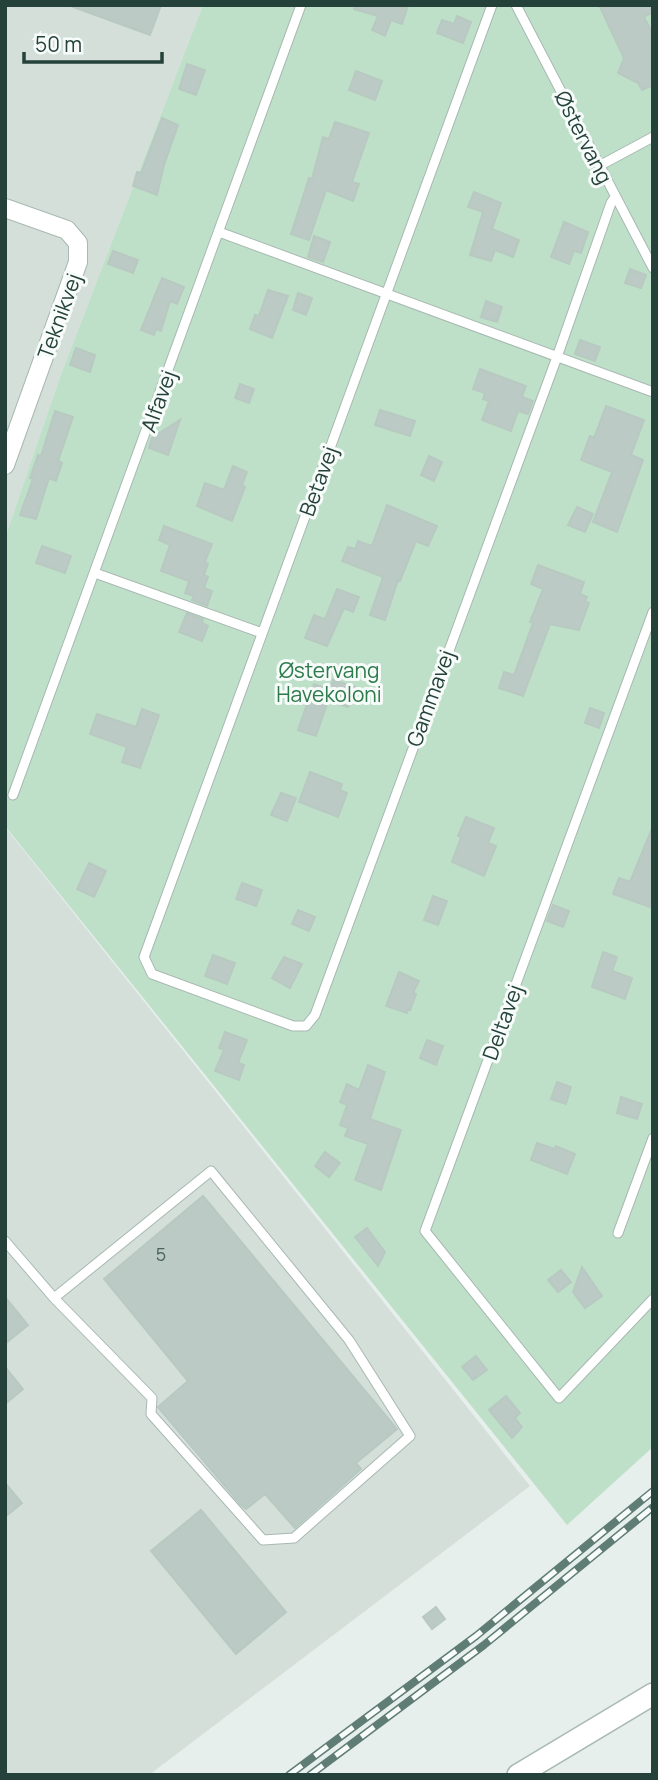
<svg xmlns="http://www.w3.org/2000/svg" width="658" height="1780" viewBox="0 0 658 1780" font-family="Manrope,sans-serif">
	<rect width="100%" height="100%" fill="#e6efeb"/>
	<!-- built -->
	<path fill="#d4dfda" d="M5,5H203L60,377L5,538Z
		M5,827L530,1486L149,1775H5Z"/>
	<!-- green -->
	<path fill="#bfe0c8" d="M203,5H653V1447L567,1525L5,826V538L60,377Z"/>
	<!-- building -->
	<path fill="#bbcac4" stroke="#b8c9c2" stroke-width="2" d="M74,5H161L150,35L73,7Z
		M355,5H408L402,24L391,20L385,36L372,30L378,16L354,9Z
		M599,5H653V12L644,17L653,34V85L642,90L638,83L618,73L624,58Z
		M457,16L471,22L463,43L437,33L442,20L454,24Z
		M187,64L205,70L196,95L179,89Z
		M356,71L382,81L375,100L349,90Z
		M162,118L178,125L164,165L157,195L133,186L137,172L141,173Z
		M335,122L369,133L352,182L359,184L353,201L326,190L309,240L291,234L309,178L312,179L323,137L329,139Z
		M474,192L501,203L492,229L519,240L513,257L495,250L491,261L470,255L483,212L468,207Z
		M564,222L588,232L581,253L574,251L569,264L551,257Z
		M314,236L330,242L323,262L308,257Z
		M113,251L138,260L133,273L108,264Z
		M630,269L646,275L641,288L625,283Z
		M162,278L184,287L177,304L170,301L161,331L156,329L154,335L141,330Z
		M268,290L288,296L272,338L250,329L255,315L259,316Z
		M298,293L312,298L306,315L293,310Z
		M486,301L502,307L497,322L481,317Z
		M580,340L600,347L595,361L575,354Z
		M76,348L95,355L90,372L70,365Z
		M480,369L526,386L522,397L533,401L528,414L518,411L511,431L482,420L489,401L483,399L485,393L473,389Z
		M240,384L254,389L249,403L235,398Z
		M606,406L644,420L631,455L643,460L617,532L593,522L612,472L581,460L590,436L594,438Z
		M380,410L415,421L410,436L375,425Z
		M55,411L73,417L58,461L62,463L56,481L49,478L36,519L20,515L33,479L30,478L38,455L41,456Z
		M180,420L168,455L149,448L152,438Z
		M429,456L442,462L434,481L421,475Z
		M233,466L247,472L242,485L245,487L232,521L197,506L205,483L224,490Z
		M387,505L437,526L428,546L416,541L400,581L398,580L385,620L370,615L383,577L342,561L348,547L355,549L358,541L372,546Z
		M577,507L593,514L585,532L568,525Z
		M164,526L212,544L205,562L208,564L204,575L208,577L204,588L212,591L207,606L192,600L194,596L185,593L189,581L161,571L170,545L159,540Z
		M42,546L71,556L65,573L36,563Z
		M538,565L584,582L580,594L587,597L585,601L589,603L579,630L550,624L523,696L499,688L504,672L514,675L533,623L530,622L543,589L531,584Z
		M337,589L359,597L353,612L344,608L327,646L305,638L314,615L325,619Z
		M187,613L203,619L202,623L208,626L202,641L179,632Z
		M333,680L355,687L348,707L328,701L316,736L298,730L314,684L330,690Z
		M590,708L604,713L599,728L585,723Z
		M142,709L159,715L140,768L122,762L127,747L90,734L97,714L136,727Z
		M310,772L342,784L340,790L347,793L338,817L299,802Z
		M281,793L296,798L287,821L271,815Z
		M466,817L494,828L488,843L496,846L484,876L452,862L461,837L458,836Z
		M653,826V908L613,894L619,878L630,882Z
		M89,863L106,871L94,897L77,889Z
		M242,883L262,890L256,906L236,899Z
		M433,896L447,901L438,925L424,920Z
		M553,905L569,911L563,927L547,921Z
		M298,910L315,917L309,931L292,924Z
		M603,952L617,957L612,971L632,978L625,999L592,987Z
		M213,955L235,963L227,984L205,976Z
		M284,957L302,964L290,988L272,978Z
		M399,972L419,981L413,993L416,994L410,1010L408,1009L407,1013L386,1006Z
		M225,1032L247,1040L238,1063L244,1065L239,1080L215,1071L224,1050L219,1048Z
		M427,1040L443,1046L436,1065L420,1058Z
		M368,1065L385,1072L370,1119L401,1130L381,1190L355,1180L368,1144L345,1136L348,1128L340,1125L347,1105L340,1102L347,1084L359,1090Z
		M557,1082L571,1087L566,1104L551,1099Z
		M621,1097L642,1104L637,1119L617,1113Z
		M537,1143L555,1149L556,1146L575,1154L567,1174L531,1160Z
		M325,1152L340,1163L329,1177L315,1166Z
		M203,1196L397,1429L356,1463L361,1469L295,1528L265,1494L246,1509L241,1505L158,1407L188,1381L104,1279Z
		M367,1228L385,1252L378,1266L355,1237Z
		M582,1267L602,1296L585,1308L573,1292Z
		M561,1270L571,1282L558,1292L548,1280Z
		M5,1297L28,1325L5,1344Z
		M476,1356L487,1370L473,1380L462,1367Z
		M5,1367L23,1389L5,1404Z
		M506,1396L520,1413L515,1418L522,1427L512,1438L489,1410Z
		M5,1483L22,1503L5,1517Z
		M201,1510L286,1612L236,1654L151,1551Z
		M436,1607L445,1619L432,1629L423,1617Z"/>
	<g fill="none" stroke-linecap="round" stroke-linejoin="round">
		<defs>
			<path id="service" d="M492,5L144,957L152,974L293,1026H306L315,1015L557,357L611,203L615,197
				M516,5L653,268
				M599,166L653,137
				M219,232L653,392
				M95,573L262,633
				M653,612L425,1231L559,1398L653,1299
				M13,795L301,5
				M618,1233L653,1138
				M5,1241L54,1298L152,1398L151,1414L263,1540L294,1538L410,1436L349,1340L211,1171L54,1298"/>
			<path id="minor" d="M5,208L67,230L78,243V262L5,465"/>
			<path id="tertiary" d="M518,1775L653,1694"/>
		</defs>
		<!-- service casing -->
		<use href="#service" stroke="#a8b8b2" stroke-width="11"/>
		<!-- minor casing -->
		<use href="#minor" stroke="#a8b8b2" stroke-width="20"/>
		<!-- tertiary casing -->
		<use href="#tertiary" stroke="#a8b8b2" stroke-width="24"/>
		<!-- service -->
		<use href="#service" stroke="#fff" stroke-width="9"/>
		<!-- minor -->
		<use href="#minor" stroke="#fff" stroke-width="18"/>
		<!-- tertiary -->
		<use href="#tertiary" stroke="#fff" stroke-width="21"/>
		<defs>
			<path id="rail" d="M289,1775L476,1636L653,1491
				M310,1775L484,1645L653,1507"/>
		</defs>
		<!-- rail casing -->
		<use href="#rail" stroke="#5f7d75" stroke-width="8"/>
		<!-- rail -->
		<use href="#rail" stroke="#f7fbf9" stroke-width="5" stroke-dasharray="16" stroke-linecap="butt"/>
	</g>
	<g text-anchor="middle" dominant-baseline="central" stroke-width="6" stroke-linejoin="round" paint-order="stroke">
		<!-- number labels -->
		<g font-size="18" fill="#4a645c">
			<text x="161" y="1254">5</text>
		</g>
		<!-- street labels -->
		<g font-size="21" fill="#24423a" stroke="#f7fbf9">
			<text transform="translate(584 137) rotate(63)">Østervang</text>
			<text transform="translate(59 316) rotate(-70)">Teknikvej</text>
			<text transform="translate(158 401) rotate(-70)">Alfavej</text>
			<text transform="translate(318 481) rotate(-70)">Betavej</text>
			<text transform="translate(430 698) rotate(-70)">Gammavej</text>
			<text transform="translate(502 1022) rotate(-70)">Deltavej</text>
		</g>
		<!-- park labels -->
		<g font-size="21" fill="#2d7a4b" stroke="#f7fbf9">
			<text x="329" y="670">Østervang<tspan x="329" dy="24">Havekoloni</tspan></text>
		</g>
	</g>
	<!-- border -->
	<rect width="658" height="1780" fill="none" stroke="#24423a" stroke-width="14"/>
	<!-- scale -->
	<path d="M24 52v10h138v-10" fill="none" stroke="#24423a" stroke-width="3.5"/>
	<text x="35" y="52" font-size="21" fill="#24423a" stroke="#f7fbf9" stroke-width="5" paint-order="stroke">50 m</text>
</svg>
